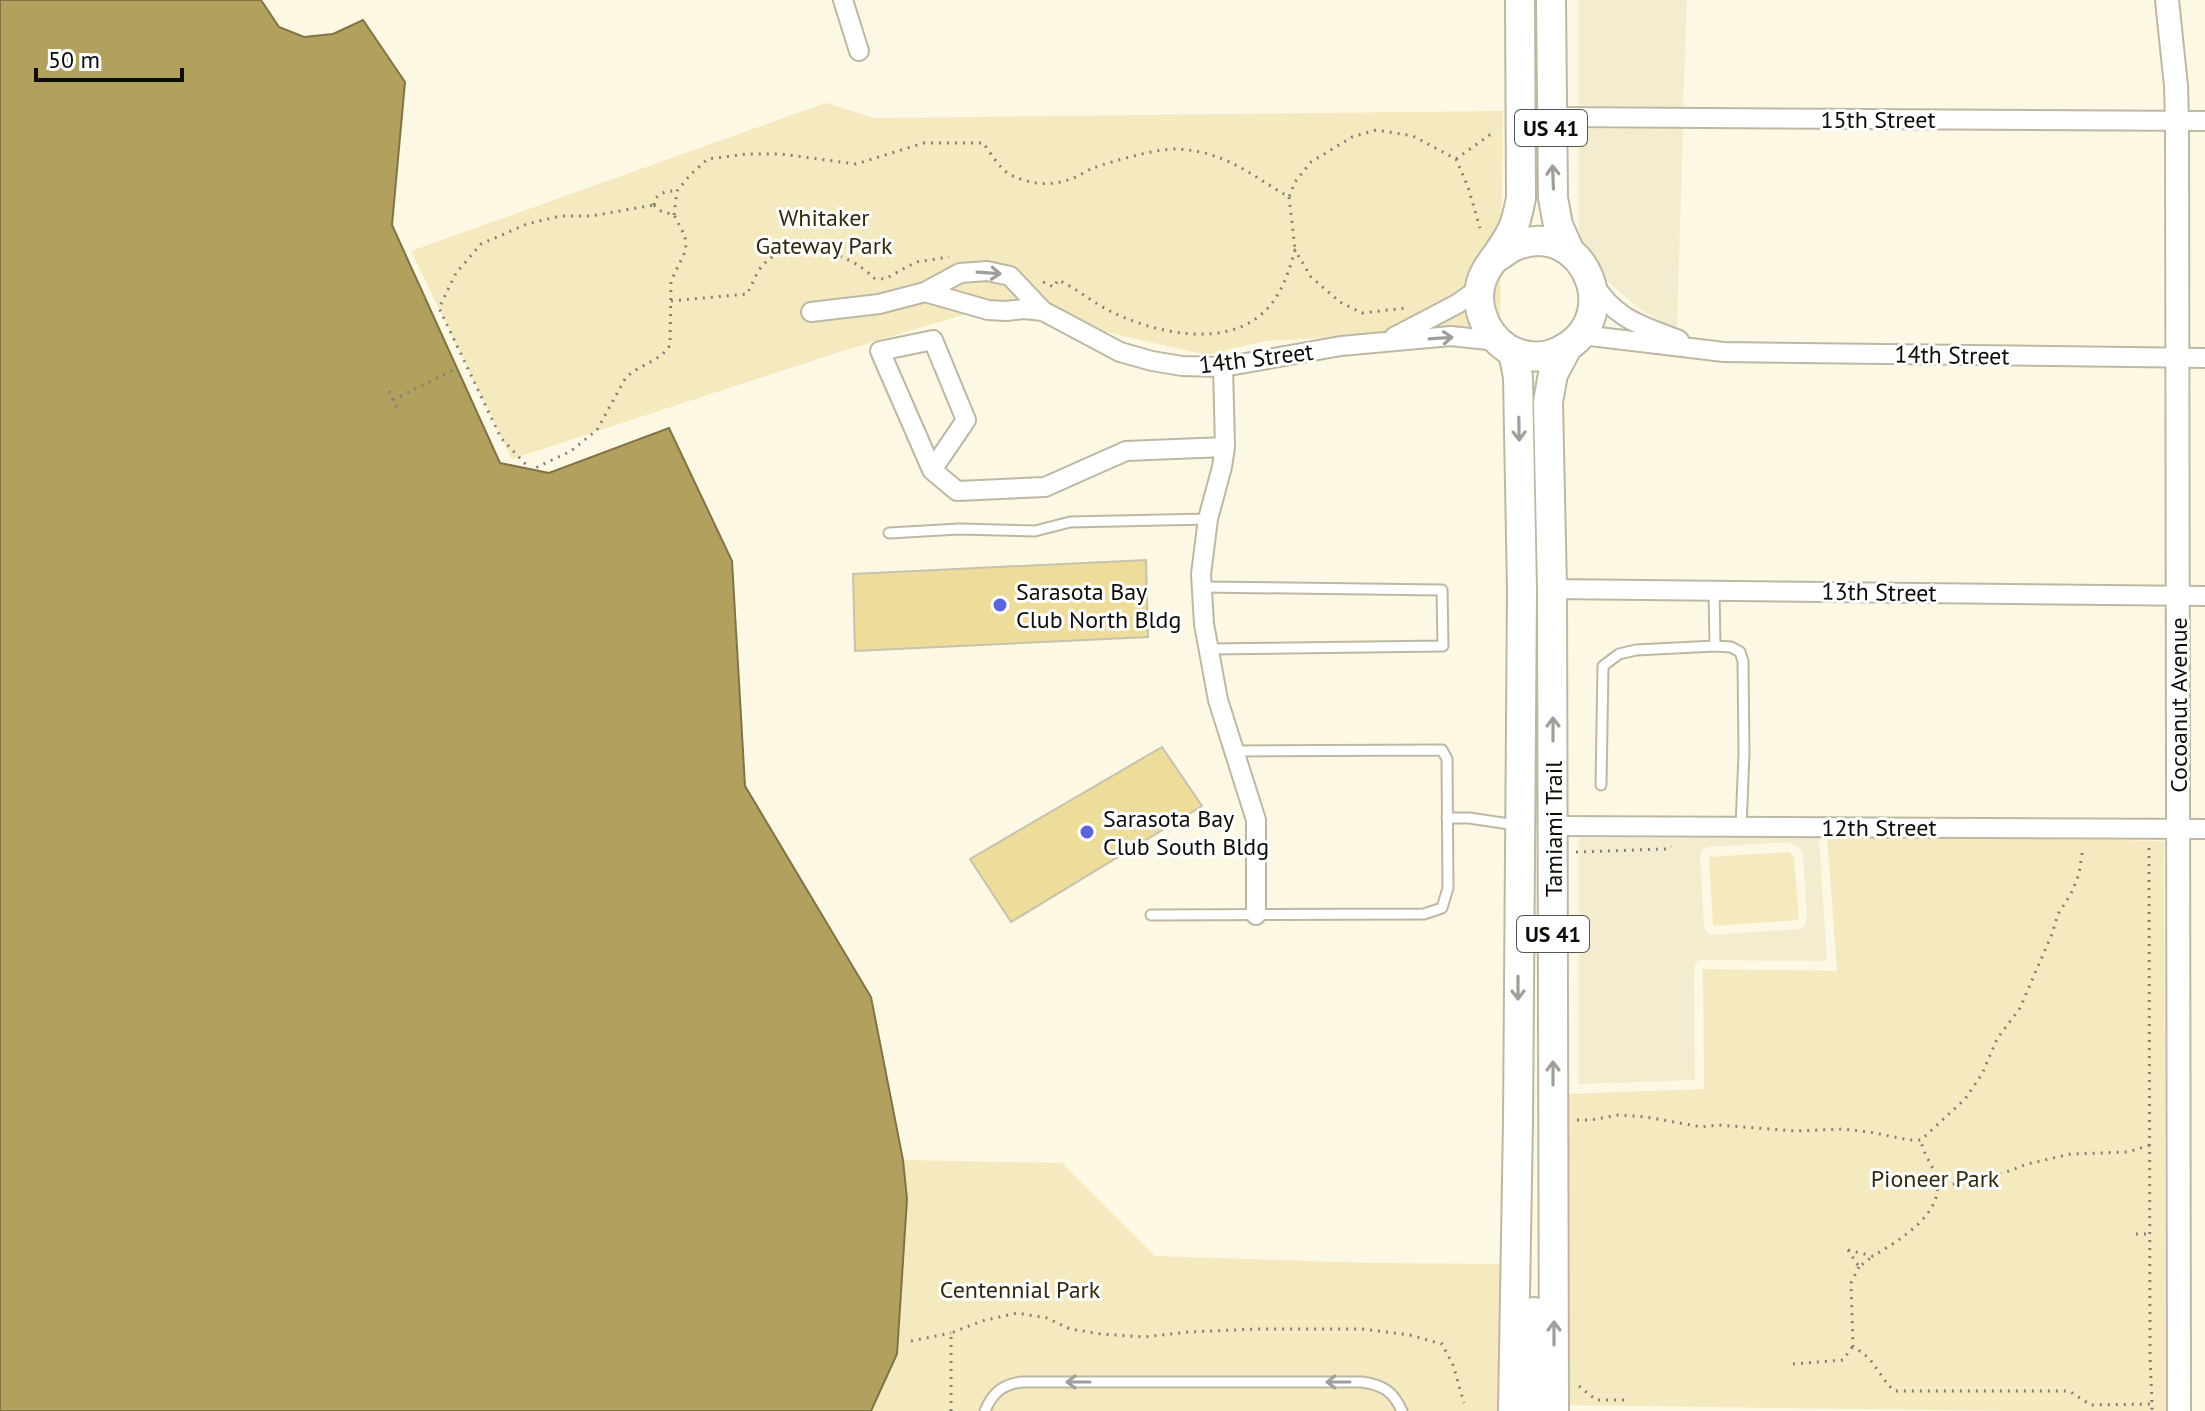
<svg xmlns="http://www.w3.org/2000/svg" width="2205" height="1411" viewBox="0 0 2205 1411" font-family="'PT Sans',sans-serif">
	<rect width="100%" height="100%" fill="#fdf8e3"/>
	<!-- built -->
	<path fill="#f3eccf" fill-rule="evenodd" d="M1579,0H1687L1683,107L1579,106Z
		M1579,129H1683L1677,329L1669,327L1640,309L1615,288L1600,275L1579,246Z
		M1579,838H1819L1827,961L1700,960L1696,963L1694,969L1695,1080L1579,1084ZM1788,842L1799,848L1803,855L1807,919L1804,927L1799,929L1714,935L1708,934L1704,926L1700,857L1703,849L1709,847Z"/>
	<!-- green -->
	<path fill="#f4e9bf" d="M826,103L874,118L1503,111L1500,329L1265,341L1206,355L993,306L839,352L512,459L411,251Z
		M1827,835L2164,841L2166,1411H2006L1565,1405V1094L1704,1089L1703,969L1837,971Z
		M1788,852L1794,856L1799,920L1713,926L1709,857Z
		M903,1160L1062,1163L1155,1256L1369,1263L1509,1264L1506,1411H868L899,1330Z"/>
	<!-- water -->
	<path fill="#b1a05e" stroke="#807444" stroke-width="2" d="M0,0H261L279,27L304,37L333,34L363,20L405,82L392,225L500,463L549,473L669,428L732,561L745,786L871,997L903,1160L907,1199L897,1354L871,1411H0Z"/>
	<!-- building -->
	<path fill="#eedd9a" stroke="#c7c2ae" stroke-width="2" d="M1146,560L1148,637L855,651L853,574Z
		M1162,747L1202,806L1011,922L970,859Z"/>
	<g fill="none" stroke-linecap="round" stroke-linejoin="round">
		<defs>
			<path id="service" d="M889,533L959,529L1035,531L1070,522L1208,519
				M1202,587L1442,590L1443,646L1209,649
				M1715,646L1731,647L1740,652L1743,661L1744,754L1741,827
				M1601,785L1603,666L1619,654L1636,650L1715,646L1714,590
				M1447,818H1469L1516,825
				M1151,915L1424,914L1442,908L1448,888L1447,759L1442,750L1234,751
				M985,1411C992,1393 1003,1384 1022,1382H1362C1383,1385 1393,1391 1402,1411"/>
			<path id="minor" d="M843,0L859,51
				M1551,117L2205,121
				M1593,283C1616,320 1641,325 1679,340
				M925,292L988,310L1006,311L1024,309L1043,311L1120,352L1152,361L1182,366L1223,367L1341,346L1451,336L1497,341
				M811,312L879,304L925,292L960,273L987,271L1010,276L1043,311
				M1582,335L1724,352L2205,358
				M1394,337L1457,304L1480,288
				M1223,367L1225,447L1222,467L1208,519L1201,574L1204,624L1218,700L1256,820V915
				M932,470L966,420L933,340L880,351L932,470L957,491L1045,487L1126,451L1225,447
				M1552,589L2205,596
				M1553,826L2205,829"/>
			<path id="tertiary" d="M2167,0L2176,86L2177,121L2179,1411"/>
			<path id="primary" d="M1551,0L1553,198L1558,225L1570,252
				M1499,256C1504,253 1509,248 1515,246C1583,217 1630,322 1555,353C1541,359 1522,357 1508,349C1482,332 1470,297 1487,269C1496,255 1506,244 1513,228C1517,219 1519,208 1521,198L1520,0
				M1513,352L1518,377L1522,590L1518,1121L1513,1411
				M1534,1312V1411
				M1554,1411L1552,589L1548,402L1553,374L1567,348"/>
		</defs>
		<!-- service casing -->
		<use href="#service" stroke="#bdb8a4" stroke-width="13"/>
		<!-- minor casing -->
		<use href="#minor" stroke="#bdb8a4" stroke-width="22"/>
		<!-- tertiary casing -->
		<use href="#tertiary" stroke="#bdb8a4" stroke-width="26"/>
		<!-- primary casing -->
		<use href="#primary" stroke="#bdb8a4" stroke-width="32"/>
		<!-- path -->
		<path stroke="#858274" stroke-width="3" stroke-dasharray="2 6" stroke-linecap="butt" d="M1456,159L1495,131
			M1289,197L1295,249
			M654,205L661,211L674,215L685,236L686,250L671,281L670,345C659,363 638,364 625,379L597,430L571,451L531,470L501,438L439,308L456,273L481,244L527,224L560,216H591Z
			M654,205V200C661,192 667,191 677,191
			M674,215L677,191L690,175L708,159L747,154H781L856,164L924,143H983C991,153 1000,170 1011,175C1031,185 1051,186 1071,179C1079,176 1086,171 1093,168C1113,161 1158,148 1178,149C1226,152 1249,174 1289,197L1295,182L1311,162L1352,137L1376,130L1413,136L1456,159L1468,187L1480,228
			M1043,282L1054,287L1058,280C1076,288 1092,302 1110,311C1154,333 1227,350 1266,310C1282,294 1289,271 1295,250L1311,277L1340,302L1362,313L1406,308
			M671,301L747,294C752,285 756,273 763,265C790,234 849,252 874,278L885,279L916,262L949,257
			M389,391L397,408
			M393,400L457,368
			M2149,848L2150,1356L2152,1404
			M1576,852L1666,849L1672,847
			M1577,1120H1591L1618,1115L1646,1117L1702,1127L1718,1125L1795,1131L1844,1129L1875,1133L1909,1140H1921L1965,1099L1982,1074L1997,1039L2020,1008L2052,934L2058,914L2071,894L2079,874L2083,848
			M1937,1187L1979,1180L2009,1171L2027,1164L2071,1154L2128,1152L2150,1145
			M2136,1234H2151
			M1848,1250L1873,1256C1898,1241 1947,1213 1936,1176C1932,1164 1923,1154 1921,1140
			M1848,1250L1859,1267L1873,1256
			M1859,1267L1851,1283L1853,1346L1869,1358L1889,1386L1895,1391H2069L2091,1405L2152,1404V1411
			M911,1341L951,1333
			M1793,1364L1843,1360L1853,1346
			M1579,1386L1596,1400H1626
			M951,1411V1333L982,1321L1017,1313L1047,1318L1070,1329L1101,1334L1144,1337L1189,1332L1256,1329H1363L1410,1335L1442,1344L1453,1365L1464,1403"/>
		<!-- service -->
		<use href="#service" stroke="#fff" stroke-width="9"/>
		<!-- minor -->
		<use href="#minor" stroke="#fff" stroke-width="18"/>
		<!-- tertiary -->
		<use href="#tertiary" stroke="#fff" stroke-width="22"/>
		<!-- primary -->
		<use href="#primary" stroke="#fff" stroke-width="28"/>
	</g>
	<!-- one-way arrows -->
	<defs><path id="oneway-shaft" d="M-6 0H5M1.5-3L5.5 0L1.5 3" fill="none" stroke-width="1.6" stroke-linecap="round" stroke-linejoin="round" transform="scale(2)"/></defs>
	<g stroke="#9f9e9b">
		<use href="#oneway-shaft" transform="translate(1553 177) rotate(-92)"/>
		<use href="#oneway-shaft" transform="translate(989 273) rotate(4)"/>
		<use href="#oneway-shaft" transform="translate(1441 338) rotate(-4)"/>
		<use href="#oneway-shaft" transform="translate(1519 429) rotate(89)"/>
		<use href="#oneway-shaft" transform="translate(1553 729) rotate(-90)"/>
		<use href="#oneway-shaft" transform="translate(1518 988) rotate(90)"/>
		<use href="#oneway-shaft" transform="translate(1553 1073) rotate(-90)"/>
		<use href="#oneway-shaft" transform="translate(1554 1333) rotate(-90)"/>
		<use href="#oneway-shaft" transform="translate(1078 1382) rotate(-180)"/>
		<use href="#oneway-shaft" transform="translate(1338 1382) rotate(-180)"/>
	</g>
	<!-- markers -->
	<g fill="#5a65dc" stroke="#fff" stroke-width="3">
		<circle cx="1000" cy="605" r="8"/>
		<circle cx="1087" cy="832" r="8"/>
	</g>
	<g text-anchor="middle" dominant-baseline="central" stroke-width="6" stroke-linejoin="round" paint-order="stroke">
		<!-- shield labels -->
		<g fill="#fff" stroke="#565551" stroke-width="2">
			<rect x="1515" y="110" width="72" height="36" rx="6"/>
			<rect x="1517" y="916" width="72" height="36" rx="6"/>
		</g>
		<g font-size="22" font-weight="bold" fill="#0e0c06">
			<text x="1551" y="128">US 41</text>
			<text x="1553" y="934">US 41</text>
		</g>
		<!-- street labels -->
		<g font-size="24" fill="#0e0c06" stroke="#fff">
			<text x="1878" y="119">15th Street</text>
			<text transform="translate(1952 355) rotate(1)">14th Street</text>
			<text transform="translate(1256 358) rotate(-7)">14th Street</text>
			<text transform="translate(1879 592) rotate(1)">13th Street</text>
			<text transform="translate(2178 705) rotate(-90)">Cocoanut Avenue</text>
			<text x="1879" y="827">12th Street</text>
			<text transform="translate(1553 829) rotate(-90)">Tamiami Trail</text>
		</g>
		<!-- park labels -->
		<g font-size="24" fill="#322a0c" stroke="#fff">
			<text x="824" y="217">Whitaker<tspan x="824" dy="28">Gateway Park</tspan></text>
			<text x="1935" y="1178">Pioneer Park</text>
			<text x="1020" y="1289">Centennial Park</text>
		</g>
		<!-- poi labels -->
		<g font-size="24" fill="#0e0c06" stroke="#fff" text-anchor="start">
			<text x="1016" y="591">Sarasota Bay<tspan x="1016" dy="28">Club North Bldg</tspan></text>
			<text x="1103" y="818">Sarasota Bay<tspan x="1103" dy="28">Club South Bldg</tspan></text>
		</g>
	</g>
	<!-- scale -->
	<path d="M36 68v12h146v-12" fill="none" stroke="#0e0c06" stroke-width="4"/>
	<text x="48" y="68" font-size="24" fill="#0e0c06" stroke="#ffffff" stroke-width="6" paint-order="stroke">50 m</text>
</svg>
